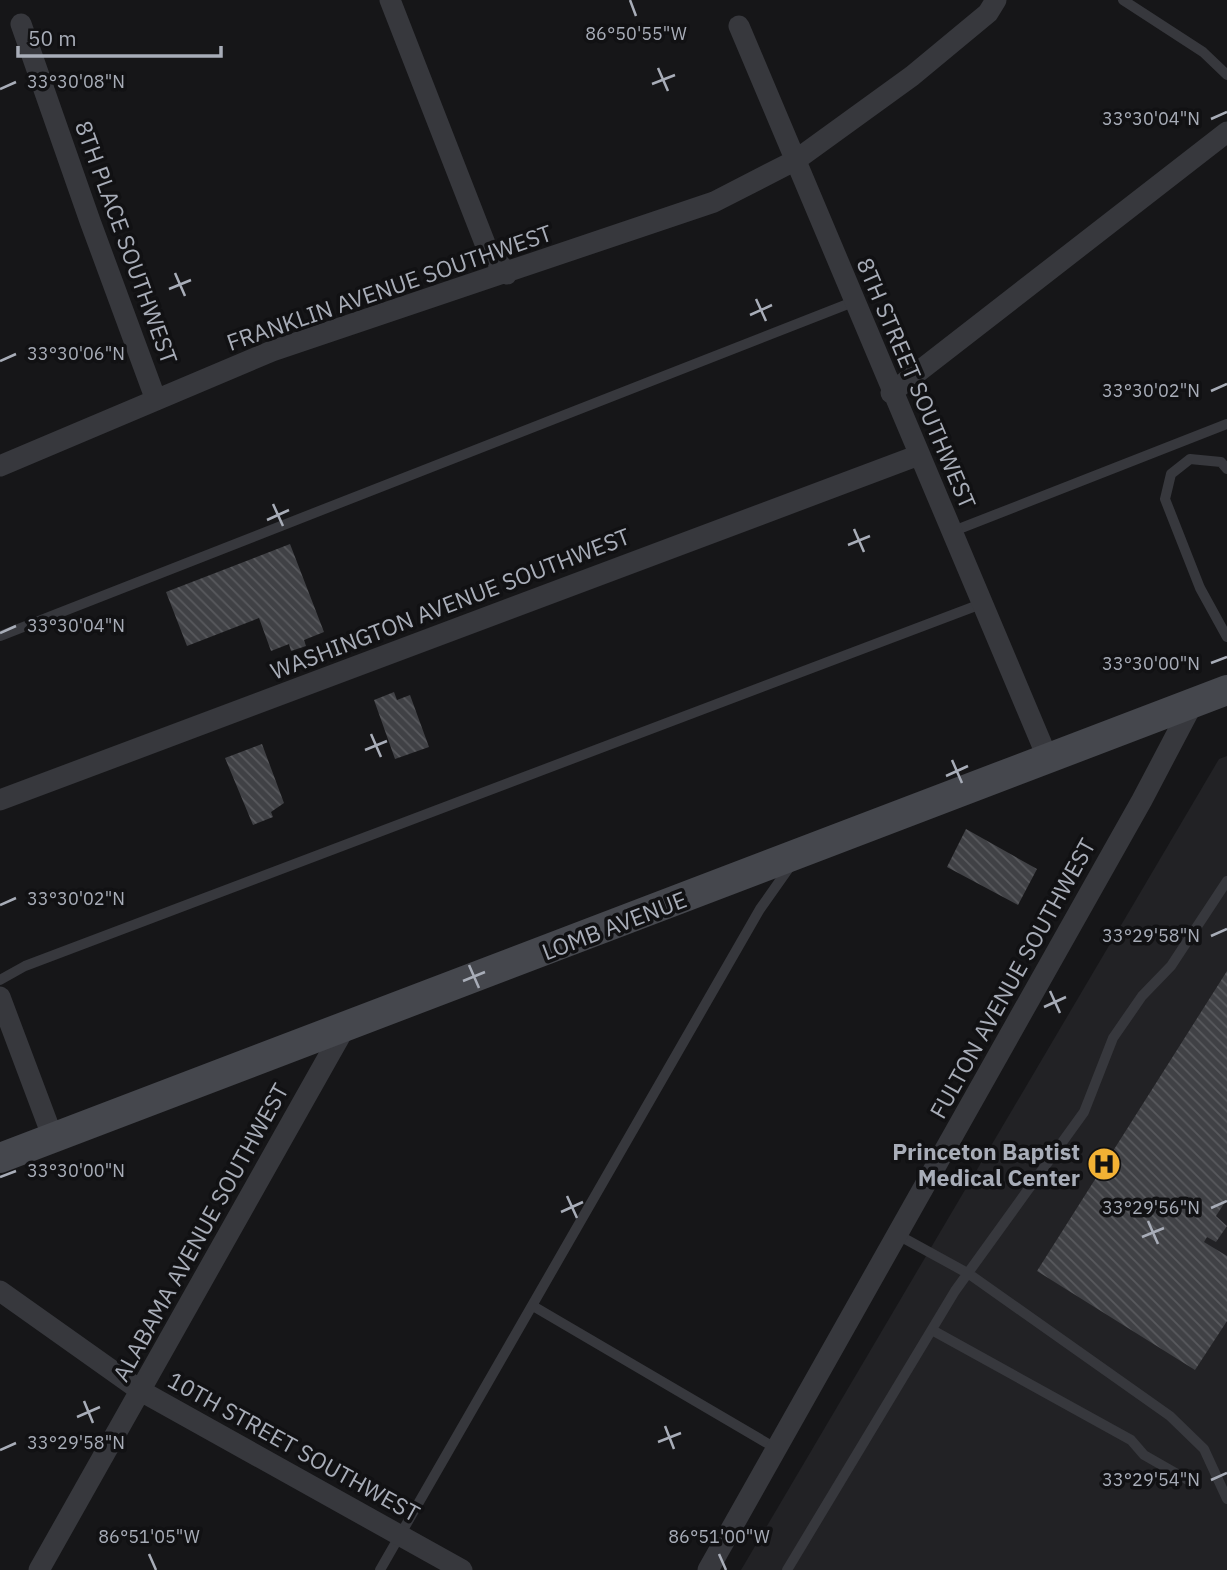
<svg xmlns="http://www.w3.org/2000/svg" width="1227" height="1570" viewBox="0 0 1227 1570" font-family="'IBM Plex Sans',sans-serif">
	<defs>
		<pattern id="building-back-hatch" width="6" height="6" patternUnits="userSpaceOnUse" patternTransform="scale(1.75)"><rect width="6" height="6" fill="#404145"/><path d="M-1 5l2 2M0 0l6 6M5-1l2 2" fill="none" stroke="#595a5e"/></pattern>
	</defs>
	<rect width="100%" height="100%" fill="#161618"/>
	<!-- built -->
	<path fill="#222225" d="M1227,756V1570H741L1219,759Z"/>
	<!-- building -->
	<path fill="url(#building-back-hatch)" d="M290,544L324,632L304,640L306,646L291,651L289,644L271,651L259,618L187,646L166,592Z
		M394,692L397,700L410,695L429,747L395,759L374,700Z
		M262,744L284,803L271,812L273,817L253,825L225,758Z
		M966,829L1037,869L1018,905L947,867Z
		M1227,971V1199L1216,1216L1227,1226L1216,1242L1207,1237L1204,1242L1227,1256V1321L1195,1370L1037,1271Z"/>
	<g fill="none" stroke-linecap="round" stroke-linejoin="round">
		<!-- lane -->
		<path stroke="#37383d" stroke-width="10" d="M1123,0L1203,52L1227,75
			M1227,469L1221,462L1190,459L1171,474L1165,499L1200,588L1227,637
			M951,532L1227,424
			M0,636L853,302
			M0,980L25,966L981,604
			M898,1235L969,1274L1170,1416L1204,1449L1227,1499
			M533,1306L777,1449
			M932,1330L1131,1440L1144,1455L1193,1483
			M380,1570L760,909L791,865
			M787,1570L955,1291L1084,1112L1113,1038L1142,996L1171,966L1227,881"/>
		<!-- street -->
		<path stroke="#37383d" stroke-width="21" d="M390,0L486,246L507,274
			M21,24L90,221L156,400
			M739,26L1048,759
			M891,393L1227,132
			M0,466L272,351L714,202L796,160L912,76L988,13L996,0
			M0,800L919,455
			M0,997L53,1138
			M0,1291L141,1391L462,1570
			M39,1570L344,1029
			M708,1570L1142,800L1193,703"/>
		<!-- secondary -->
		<path stroke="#45474d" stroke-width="30" d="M0,1158L1227,690"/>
	</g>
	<!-- ticks -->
	<path fill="none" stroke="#a8adb8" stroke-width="2.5" d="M630,0L636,16M658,68L668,91M652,84L675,75M0,89L16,82M1211,119L1227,112M175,273L185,296M169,289L191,280M756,299L766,321M750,315L772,305M0,361L16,354M1211,391L1227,384M273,504L283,526M267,520L289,510M854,529L864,552M848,545L870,536M0,633L16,626M1211,663L1227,657M371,734L381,757M365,750L387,741M952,760L962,783M946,776L968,766M0,905L16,898M1211,936L1227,929M469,965L479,988M463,981L485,972M1050,991L1060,1013M1044,1007L1066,997M0,1177L16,1171M567,1196L577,1218M1211,1208L1227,1201M561,1212L583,1202M1148,1221L1158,1244M1142,1237L1164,1228M84,1401L93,1423M77,1417L100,1407M665,1426L674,1449M658,1442L681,1433M0,1450L16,1443M1211,1480L1227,1473M149,1554L156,1570M719,1554L726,1570"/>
	<!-- icons -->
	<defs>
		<symbol id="hospital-disc" viewBox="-11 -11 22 22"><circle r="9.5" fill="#f2b134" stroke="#111113"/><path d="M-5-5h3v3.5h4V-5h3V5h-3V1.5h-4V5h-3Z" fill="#111"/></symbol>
	</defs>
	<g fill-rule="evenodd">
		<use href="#hospital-disc" x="1085" y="1145" width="38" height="38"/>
	</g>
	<g text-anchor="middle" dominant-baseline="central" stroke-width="7" stroke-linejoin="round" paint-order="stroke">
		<!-- street labels -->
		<g font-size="23" fill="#a8adb8" stroke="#111113">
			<text transform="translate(127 242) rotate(70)">8TH PLACE SOUTHWEST</text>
			<text transform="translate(389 287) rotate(-19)">FRANKLIN AVENUE SOUTHWEST</text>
			<text transform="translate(917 383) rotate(67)">8TH STREET SOUTHWEST</text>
			<text transform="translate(450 603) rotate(-21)">WASHINGTON AVENUE SOUTHWEST</text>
			<text transform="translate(614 925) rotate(-21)">LOMB AVENUE</text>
			<text transform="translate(1012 978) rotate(-61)">FULTON AVENUE SOUTHWEST</text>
			<text transform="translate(200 1232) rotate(-61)">ALABAMA AVENUE SOUTHWEST</text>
			<text transform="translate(294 1446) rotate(29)">10TH STREET SOUTHWEST</text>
		</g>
		<!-- poi labels -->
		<g font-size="23" font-weight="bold" fill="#a8adb8" stroke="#111113" text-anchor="end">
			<text x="1080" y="1151">Princeton Baptist<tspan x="1080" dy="26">Medical Center</tspan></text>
		</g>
	</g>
	<g font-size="18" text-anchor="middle" fill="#a8adb8" stroke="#111113" stroke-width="7" stroke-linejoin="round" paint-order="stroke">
		<text x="636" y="40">86°50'55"W</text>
		<text x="76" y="88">33°30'08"N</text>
		<text x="1151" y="125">33°30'04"N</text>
		<text x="76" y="360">33°30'06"N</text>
		<text x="1151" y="397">33°30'02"N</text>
		<text x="76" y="632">33°30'04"N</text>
		<text x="1151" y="670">33°30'00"N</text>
		<text x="76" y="905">33°30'02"N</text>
		<text x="1151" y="942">33°29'58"N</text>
		<text x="76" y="1177">33°30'00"N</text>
		<text x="1151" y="1214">33°29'56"N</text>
		<text x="76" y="1449">33°29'58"N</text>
		<text x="1151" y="1486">33°29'54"N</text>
		<text x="149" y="1543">86°51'05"W</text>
		<text x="719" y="1543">86°51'00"W</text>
	</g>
	<!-- scale -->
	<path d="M18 46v10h203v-10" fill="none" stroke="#a8adb8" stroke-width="3.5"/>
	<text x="28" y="46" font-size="21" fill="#a8adb8" stroke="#111113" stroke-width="5" paint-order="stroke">50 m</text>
</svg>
